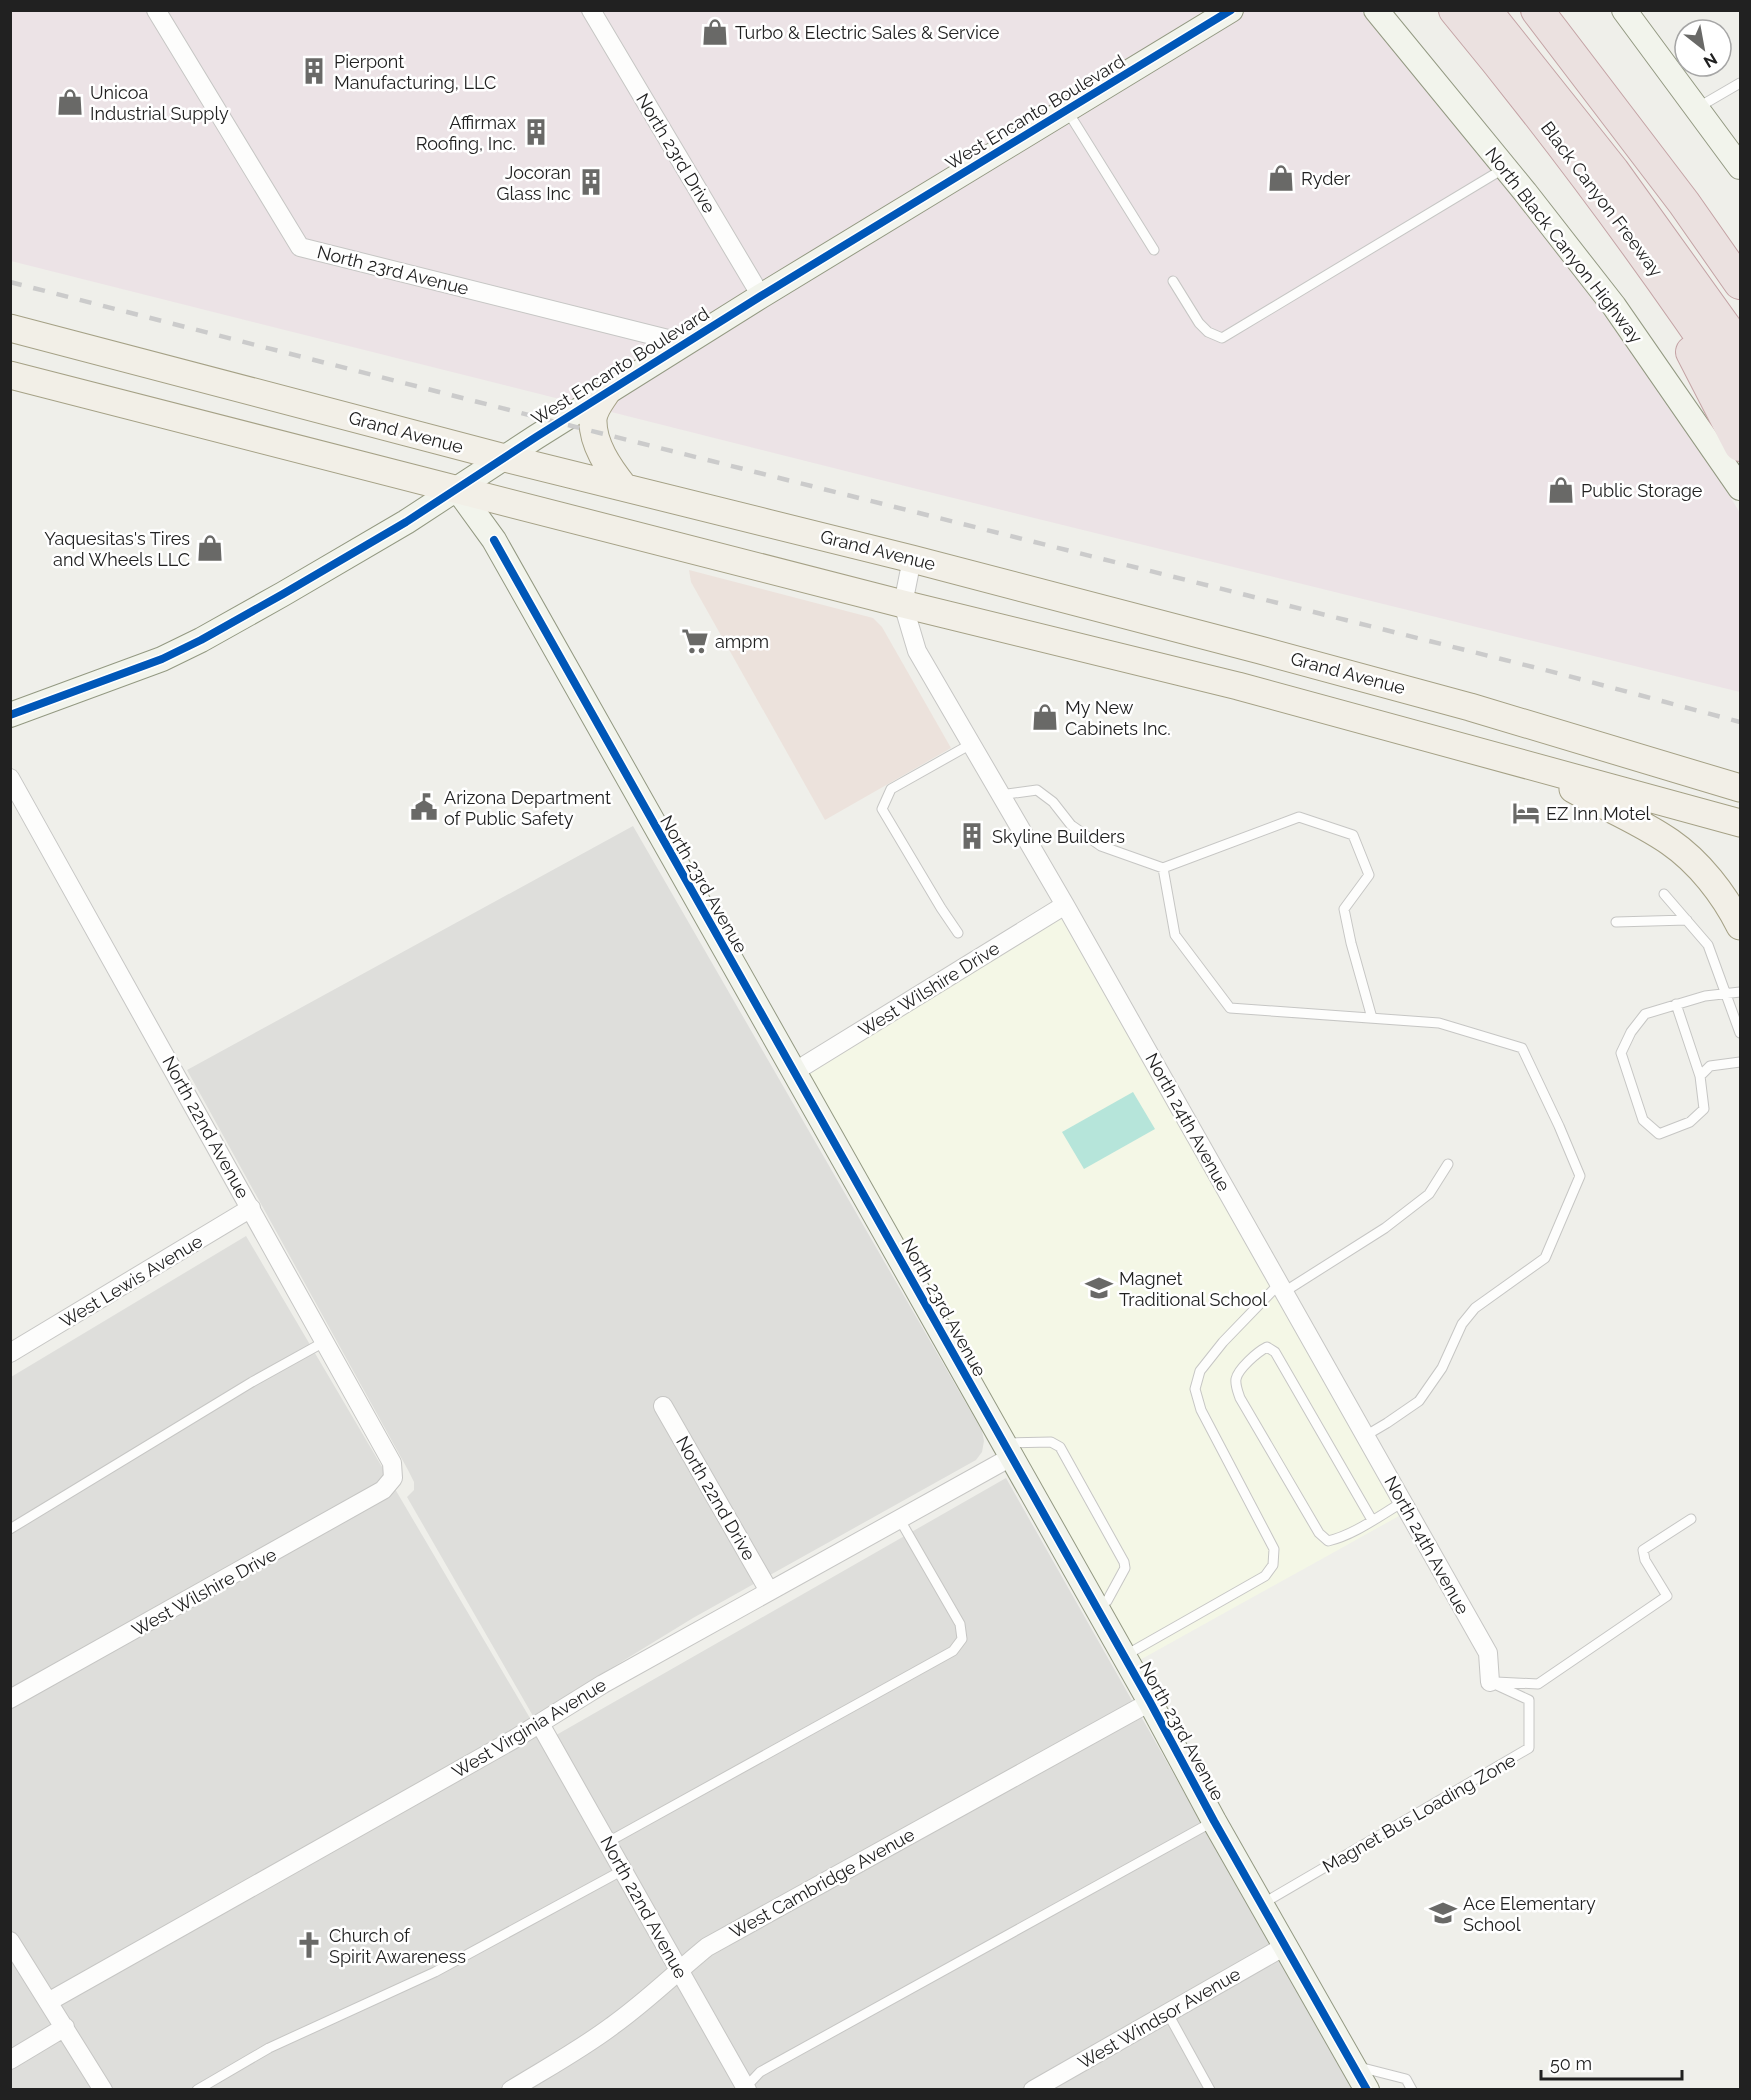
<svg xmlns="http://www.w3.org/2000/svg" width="1751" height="2100" viewBox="0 0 1751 2100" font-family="Raleway,sans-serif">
	<rect width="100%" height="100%" fill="#efefea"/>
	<!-- residential -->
	<path fill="#dededb" d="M633,826L982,1431L984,1441L982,1452L976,1460L693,1618L533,1716L407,1497L414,1490V1482L408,1470L187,1070Z
		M246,1236L544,1742L1006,1478L1352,2089L11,2090V1377Z"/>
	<!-- commercial -->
	<path fill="#ece2dc" d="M689,570L873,618L882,627L951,748L825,820L691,582Z"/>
	<!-- industrial -->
	<path fill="#ece3e6" d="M10,11H1360L1365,14L1550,241L1696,441L1740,513V692L917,489L11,261Z"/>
	<!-- education -->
	<path fill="#f4f7e6" d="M1065,905L1408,1511L1129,1666L794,1072Z"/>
	<!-- pitch -->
	<path fill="#b6e5da" d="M1133,1092L1155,1129L1084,1169L1062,1132Z"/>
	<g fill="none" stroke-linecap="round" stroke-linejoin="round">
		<defs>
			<path id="lane" d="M1697,108L1740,83
				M1068,112L1154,250
				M1173,281L1199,323L1208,332L1222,338L1503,169
				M1000,795L1037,790L1053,802L1071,825L1101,846L1163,868
				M1664,894L1708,945L1740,1033
				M1616,922L1687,920
				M958,933L941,908L882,809L891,789L971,744
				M1740,992L1705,996L1645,1014L1631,1032L1621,1053L1643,1120L1659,1134L1690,1122L1704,1109L1700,1076L1710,1066L1740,1062
				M1676,1004L1700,1076
				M1284,1292L1385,1228L1429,1194L1448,1164
				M1365,1436L1387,1423L1419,1401L1442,1368L1462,1324L1475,1308L1545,1258L1580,1176L1559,1126L1522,1048L1439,1023L1230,1008L1175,935L1163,868L1299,817L1353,835L1369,875L1344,909L1351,943L1372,1018
				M1006,1443L1051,1442L1060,1447L1124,1562L1125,1568L1107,1601L1099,1607
				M1372,1520L1275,1352L1267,1347C1257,1352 1238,1369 1236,1379C1235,1385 1238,1392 1240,1398L1319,1533L1328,1541C1354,1535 1379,1516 1403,1502
				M10,1529L252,1382L324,1342
				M1126,1655L1265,1576L1273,1565L1274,1549L1201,1410L1195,1389L1200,1371L1223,1342L1279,1284
				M1496,1682L1538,1684L1667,1596L1645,1560L1643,1550L1691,1519
				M608,1842L953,1651L962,1639L960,1624L900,1520
				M1262,1904L1529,1748V1700L1490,1682
				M1167,2012L1210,2090
				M1359,2067L1406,2079L1412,2090
				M745,2088L760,2072L1214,1821
				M197,2090L269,2048L435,1972L623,1870"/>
			<path id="street" d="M156,10L300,247L684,343
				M591,10L761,296
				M912,559L903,604L917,651L1065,905L1488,1653L1490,1682
				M10,778L392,1463L393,1478L383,1490L10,1699
				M794,1072L1065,905
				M10,1353L251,1208
				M663,1406L769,1591
				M540,1724L747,2090
				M10,1941L103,2090
				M48,2002L516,1738L603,1684L1011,1457
				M10,2060L65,2027
				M511,2090C545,2069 580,2050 612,2026C646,2002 675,1973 707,1947L1150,1702
				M1033,2090L1285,1946"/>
			<path id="secondary" d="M1376,10L1525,192L1614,306L1740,488
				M1624,10L1740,167
				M457,489L494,540L1150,1702L1214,1821L1367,2090
				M10,715L162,659L201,640L283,594L406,522L536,437L761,296L1231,10"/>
			<path id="primary" d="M10,328L505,458L912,559L1260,650L1470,707L1740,788
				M10,375L903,604L1238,686L1740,823
				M606,393C601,401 594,409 593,419C592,444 609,468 624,487
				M1573,789C1605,807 1640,821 1670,842C1699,862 1724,894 1740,926"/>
			<path id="highway" d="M1455,10C1557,133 1651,261 1740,393
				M1485,10L1613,171L1740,348
				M1537,10L1684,203L1740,283
				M1692,352L1740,445"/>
		</defs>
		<!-- lane casing -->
		<use href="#lane" stroke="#c6c6c4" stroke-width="11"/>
		<!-- street casing -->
		<use href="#street" stroke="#c6c6c4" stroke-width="20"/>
		<!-- secondary casing -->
		<use href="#secondary" stroke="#939982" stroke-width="26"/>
		<!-- primary casing -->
		<use href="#primary" stroke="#a5a186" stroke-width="29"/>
		<!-- highway casing -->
		<use href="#highway" stroke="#c4a3a5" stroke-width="34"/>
		<!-- lane -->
		<use href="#lane" stroke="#fdfdfc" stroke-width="9"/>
		<!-- street -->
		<use href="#street" stroke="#fdfdfc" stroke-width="18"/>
		<!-- secondary -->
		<use href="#secondary" stroke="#f2f4ec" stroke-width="24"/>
		<!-- primary -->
		<use href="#primary" stroke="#f2efe7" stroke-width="27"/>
		<!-- highway -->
		<use href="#highway" stroke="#ebe1e0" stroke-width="32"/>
		<!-- rail -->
		<path stroke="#cbcbcb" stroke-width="4.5" stroke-dasharray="12 12" stroke-linecap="butt" d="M10,282L560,423L1561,674L1740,722"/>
		<defs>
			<path id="cycleway" d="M494,540L1150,1702L1214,1821L1367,2090
				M10,715L162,659L201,640L283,594L406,522L536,437L761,296L1231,10"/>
		</defs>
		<!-- cycleway casing -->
		<use href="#cycleway" stroke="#fff" stroke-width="11"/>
		<!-- cycleway -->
		<use href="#cycleway" stroke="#0057b8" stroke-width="8"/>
	</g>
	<!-- icons -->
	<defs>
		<symbol id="shop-bare" viewBox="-9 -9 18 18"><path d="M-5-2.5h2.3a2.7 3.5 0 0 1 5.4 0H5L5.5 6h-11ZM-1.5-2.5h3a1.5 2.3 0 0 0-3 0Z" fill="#696967" stroke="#fff" stroke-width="2.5" paint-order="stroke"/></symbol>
		<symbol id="building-bare" viewBox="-9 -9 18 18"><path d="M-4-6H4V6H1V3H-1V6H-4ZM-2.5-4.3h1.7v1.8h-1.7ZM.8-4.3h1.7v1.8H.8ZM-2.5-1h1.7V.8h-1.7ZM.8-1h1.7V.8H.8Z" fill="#696967" stroke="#fff" stroke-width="2.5" paint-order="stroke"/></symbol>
		<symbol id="supermarket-bare" viewBox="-9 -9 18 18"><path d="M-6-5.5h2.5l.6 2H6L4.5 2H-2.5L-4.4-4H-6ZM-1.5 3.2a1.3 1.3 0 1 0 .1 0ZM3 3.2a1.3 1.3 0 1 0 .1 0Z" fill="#696967" stroke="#fff" stroke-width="2.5" paint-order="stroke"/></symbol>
		<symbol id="civic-bare" viewBox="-9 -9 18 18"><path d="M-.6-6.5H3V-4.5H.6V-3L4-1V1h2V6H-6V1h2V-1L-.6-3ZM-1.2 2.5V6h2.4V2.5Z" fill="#696967" stroke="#fff" stroke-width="2.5" paint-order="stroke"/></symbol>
		<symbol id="hotel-bare" viewBox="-9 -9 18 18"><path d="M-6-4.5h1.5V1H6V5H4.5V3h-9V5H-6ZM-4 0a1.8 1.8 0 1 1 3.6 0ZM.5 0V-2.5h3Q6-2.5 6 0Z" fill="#696967" stroke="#fff" stroke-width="2.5" paint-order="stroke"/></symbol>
		<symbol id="school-bare" viewBox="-9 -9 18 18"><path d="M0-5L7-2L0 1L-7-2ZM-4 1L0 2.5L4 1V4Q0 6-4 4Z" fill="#696967" stroke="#fff" stroke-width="2.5" paint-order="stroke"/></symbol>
		<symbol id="church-bare" viewBox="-9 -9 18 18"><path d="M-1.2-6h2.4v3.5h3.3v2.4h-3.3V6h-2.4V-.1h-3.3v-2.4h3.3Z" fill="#696967" stroke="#fff" stroke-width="2.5" paint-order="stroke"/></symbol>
	</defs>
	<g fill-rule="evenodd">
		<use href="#shop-bare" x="696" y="13" width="38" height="38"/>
		<use href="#building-bare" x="295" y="52" width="38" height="38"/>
		<use href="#shop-bare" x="51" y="83" width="38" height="38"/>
		<use href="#building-bare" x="517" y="113" width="38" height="38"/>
		<use href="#shop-bare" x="1262" y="159" width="38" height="38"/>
		<use href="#building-bare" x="572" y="163" width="38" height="38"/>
		<use href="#shop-bare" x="1542" y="471" width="38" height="38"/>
		<use href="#shop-bare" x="191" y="529" width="38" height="38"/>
		<use href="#supermarket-bare" x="676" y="622" width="38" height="38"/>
		<use href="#shop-bare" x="1026" y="698" width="38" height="38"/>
		<use href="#civic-bare" x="405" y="788" width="38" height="38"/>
		<use href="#hotel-bare" x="1507" y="794" width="38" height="38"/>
		<use href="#building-bare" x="953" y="817" width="38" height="38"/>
		<use href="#school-bare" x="1080" y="1269" width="38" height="38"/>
		<use href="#school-bare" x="1424" y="1894" width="38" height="38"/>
		<use href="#church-bare" x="290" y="1926" width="38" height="38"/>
	</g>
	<g text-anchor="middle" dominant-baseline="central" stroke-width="5" stroke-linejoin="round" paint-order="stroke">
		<!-- poi labels -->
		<g font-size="18" fill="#212121" stroke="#fff" text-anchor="start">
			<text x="735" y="32">Turbo &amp; Electric Sales &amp; Service</text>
			<text x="334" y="61">Pierpont<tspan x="334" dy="21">Manufacturing, LLC</tspan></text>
			<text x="90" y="92">Unicoa<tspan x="90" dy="21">Industrial Supply</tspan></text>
			<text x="516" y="122" text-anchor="end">Affirmax<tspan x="516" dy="21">Roofing, Inc.</tspan></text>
			<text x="571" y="172" text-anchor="end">Jocoran<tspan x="571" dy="21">Glass Inc</tspan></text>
			<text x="1301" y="178">Ryder</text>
			<text x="1581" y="490">Public Storage</text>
			<text x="190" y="538" text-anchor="end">Yaquesitas's Tires<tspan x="190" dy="21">and Wheels LLC</tspan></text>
			<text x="715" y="641">ampm</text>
			<text x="1065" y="707">My New<tspan x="1065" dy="21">Cabinets Inc.</tspan></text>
			<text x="444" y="797">Arizona Department<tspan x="444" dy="21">of Public Safety</tspan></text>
			<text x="1546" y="813">EZ Inn Motel</text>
			<text x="992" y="836">Skyline Builders</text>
			<text x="1119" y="1278">Magnet<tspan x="1119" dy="21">Traditional School</tspan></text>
			<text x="1463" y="1903">Ace Elementary<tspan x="1463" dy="21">School</tspan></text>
			<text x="329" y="1935">Church of<tspan x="329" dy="21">Spirit Awareness</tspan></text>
		</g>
		<!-- street labels -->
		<g font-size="18" fill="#212121" stroke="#fff">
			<text transform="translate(1035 112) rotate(-31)">West Encanto Boulevard</text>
			<text transform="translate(676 153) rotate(59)">North 23rd Drive</text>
			<text transform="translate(1602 199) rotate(53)">Black Canyon Freeway</text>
			<text transform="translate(1564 245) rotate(52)">North Black Canyon Highway</text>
			<text transform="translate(393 270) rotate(14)">North 23rd Avenue</text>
			<text transform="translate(620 366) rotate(-32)">West Encanto Boulevard</text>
			<text transform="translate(406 432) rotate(15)">Grand Avenue</text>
			<text transform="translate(878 550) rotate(14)">Grand Avenue</text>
			<text transform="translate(1348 673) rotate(15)">Grand Avenue</text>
			<text transform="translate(704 884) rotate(60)">North 23rd Avenue</text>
			<text transform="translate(929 989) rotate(-32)">West Wilshire Drive</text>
			<text transform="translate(1188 1122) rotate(61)">North 24th Avenue</text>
			<text transform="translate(206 1127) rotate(61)">North 22nd Avenue</text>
			<text transform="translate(131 1281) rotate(-31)">West Lewis Avenue</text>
			<text transform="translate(944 1307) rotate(61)">North 23rd Avenue</text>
			<text transform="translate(716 1498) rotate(60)">North 22nd Drive</text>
			<text transform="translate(1427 1545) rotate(61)">North 24th Avenue</text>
			<text transform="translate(204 1592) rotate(-29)">West Wilshire Drive</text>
			<text transform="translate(529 1728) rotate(-31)">West Virginia Avenue</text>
			<text transform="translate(1182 1731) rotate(61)">North 23rd Avenue</text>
			<text transform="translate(1419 1813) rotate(-30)">Magnet Bus Loading Zone</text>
			<text transform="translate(822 1883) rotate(-29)">West Cambridge Avenue</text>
			<text transform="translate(644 1907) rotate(61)">North 22nd Avenue</text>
			<text transform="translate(1159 2018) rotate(-30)">West Windsor Avenue</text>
		</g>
	</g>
	<!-- border -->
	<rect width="1751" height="2100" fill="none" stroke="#212121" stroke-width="24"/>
	<!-- north arrow -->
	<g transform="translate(1703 48) rotate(149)"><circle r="28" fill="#ffffff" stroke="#a6a6a6" stroke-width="1.5"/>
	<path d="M0-4.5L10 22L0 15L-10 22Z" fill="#696967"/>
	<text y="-9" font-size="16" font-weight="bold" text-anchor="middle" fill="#212121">N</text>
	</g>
	<!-- scale -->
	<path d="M1541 2070v9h141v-9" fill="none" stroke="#212121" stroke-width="3"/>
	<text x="1550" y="2070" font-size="18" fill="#212121" stroke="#ffffff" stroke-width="4.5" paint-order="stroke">50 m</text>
</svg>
